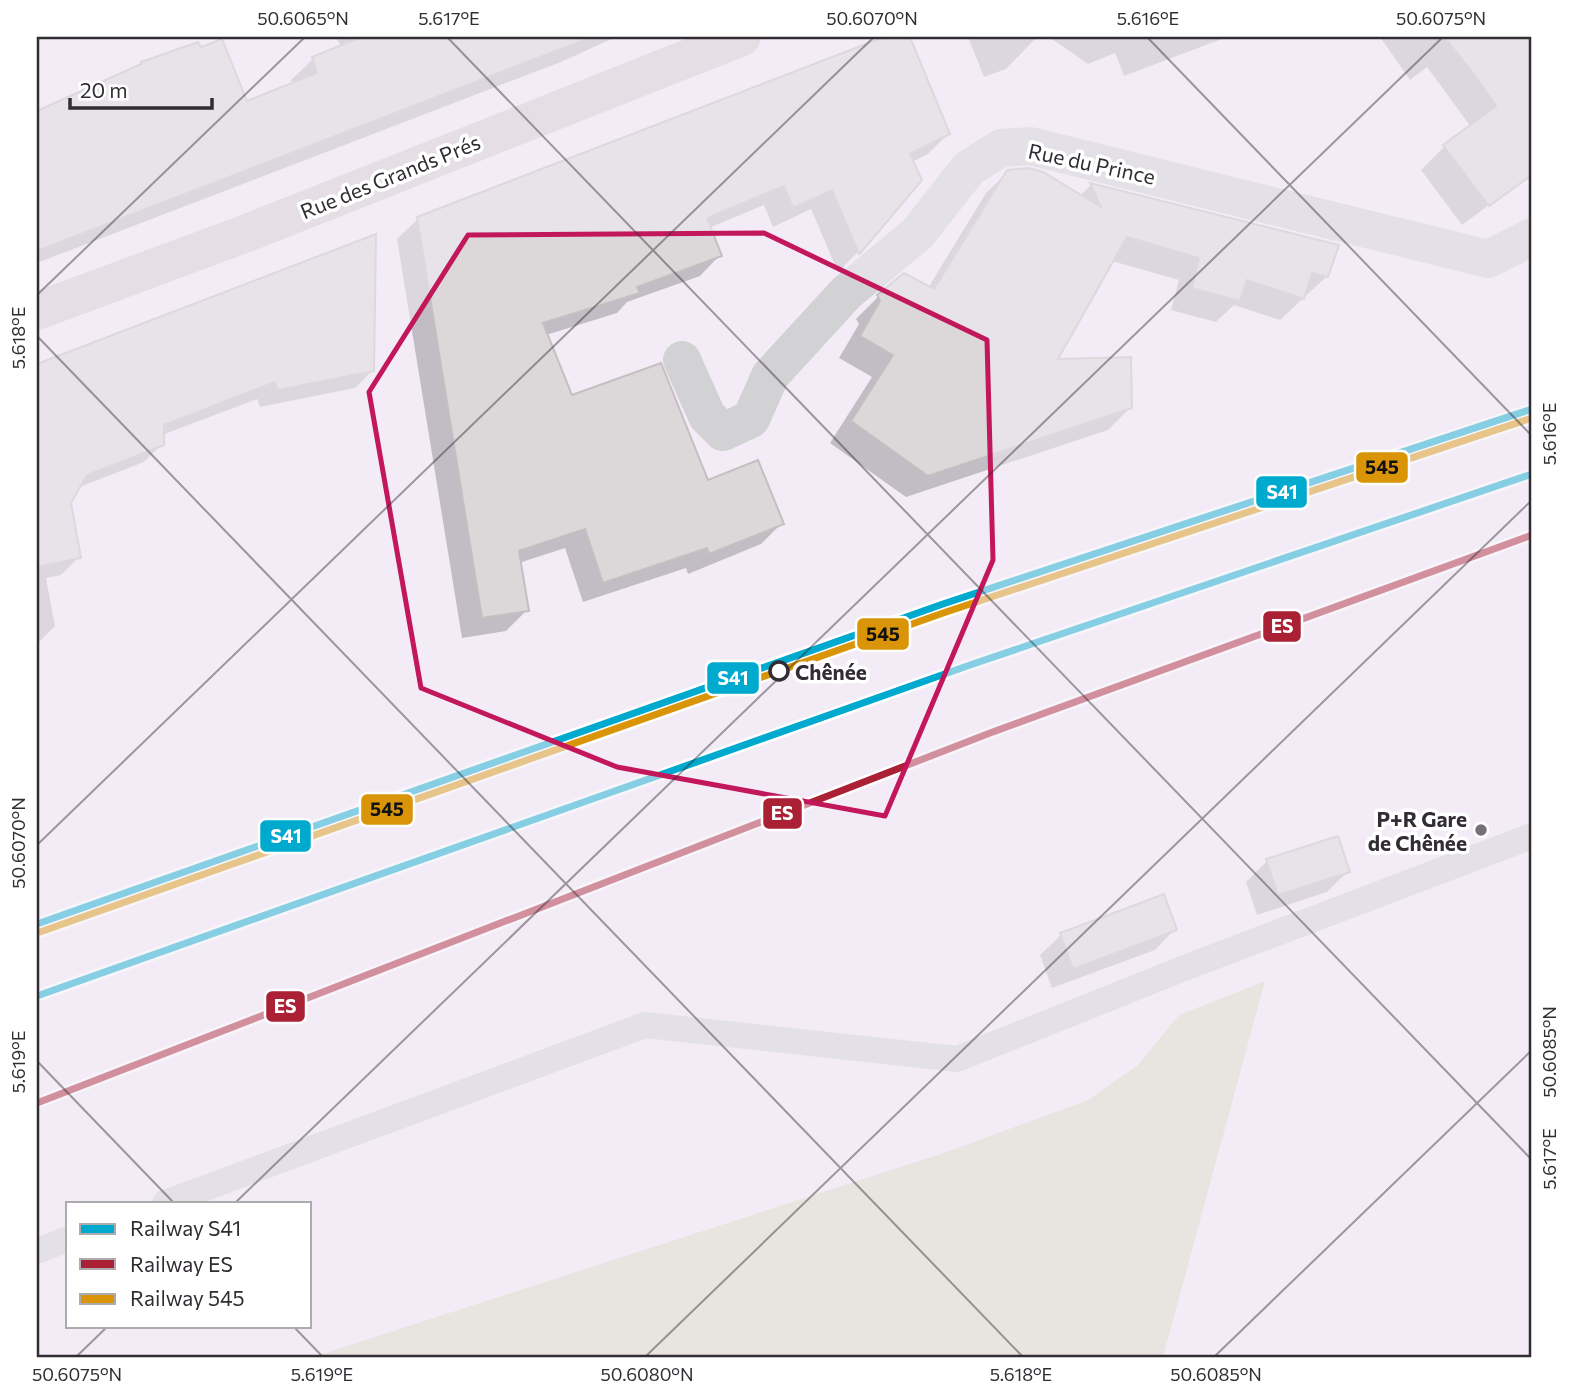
<svg xmlns="http://www.w3.org/2000/svg" width="1569" height="1394" viewBox="0 0 1569 1394" font-family="Commissioner,sans-serif">
	<rect width="100%" height="100%" fill="#f3ecf6"/>
	<!-- green -->
	<path fill="#dbd9c3" d="M1265,981L1163,1357H313L944,1153L1088,1100L1138,1065L1179,1015Z"/>
	<!-- shadow -->
	<path fill="#0003" d="M336,37H616L561,62L37,263V113L138,68L246,103L293,85L291,80L313,59L341,47Z
		M889,37H908L948,134L928,154L912,162L920,179L858,252L838,272L811,209L773,227L764,205L709,228L720,255L700,276L627,302L617,313L546,335L571,397L707,482L782,523L761,544L688,574L686,568L583,602L565,548L519,563L527,610L506,631L462,638L397,239L418,219Z
		M968,37H1037L1006,69L984,77Z
		M1049,37H1227L1124,76L1115,53L1088,64Z
		M1380,37H1532V173L1462,225L1421,170L1444,147L1471,127L1427,67L1410,80Z
		M1009,171L1080,196L1091,185L1336,246L1326,277L1280,320L1234,305L1216,322L1171,310L1179,280L1112,261L1055,361L1130,408L1108,430L906,497L830,443L872,377L839,358L859,324L856,319L878,297L928,288L986,193Z
		M374,237L373,370L355,388L260,407L257,399L162,435V444L144,462L77,488L69,503L79,557L61,575L46,578L55,626L37,644V365Z
		M1267,861L1348,871L1327,892L1257,915L1246,882Z
		M1175,929L1155,950L1052,988L1040,955L1061,935Z"/>
	<!-- building -->
	<path fill="#dcd7d8" stroke="#c4bfc1" stroke-width="2" d="M361,37H583L584,40L37,251V111L141,64V62L198,42L201,47L222,39L247,101L317,73L312,57Z
		M884,37H910L950,134L910,154L922,180L864,249L859,254L832,190L793,208L784,186L707,218L722,256L637,287L640,293L543,323L572,395L661,363L708,480L758,460L784,524L709,554L707,548L603,583L585,529L519,551L529,611L482,618L417,217Z
		M1444,37H1532V175L1489,206L1443,145L1496,106L1474,74Z
		M1028,168L1043,172L1101,207L1090,183L1339,245L1328,277L1312,273L1304,299L1247,280L1240,301L1192,288L1199,258L1127,237L1058,359L1131,357L1132,408L928,476L851,421L893,355L860,336L880,301L877,295L904,273L934,289L1007,170Z
		M376,234L374,371L278,390L275,382L164,425V445L87,475L71,503L81,558L37,567V364Z
		M1338,836L1350,872L1278,895L1266,859Z
		M1164,894L1177,930L1073,969L1060,933Z"/>
	<g fill="none" stroke-linecap="round" stroke-linejoin="round">
		<!-- lane -->
		<path stroke="#d2d1d4" stroke-width="26" d="M165,1203L645,1025L957,1059L1187,967L1532,836
			M37,1251L68,1239"/>
		<!-- street -->
		<path stroke="#d2d1d4" stroke-width="38" d="M682,360L707,416L723,432L751,419L770,376L846,293L918,233L969,168L1001,148L1030,146L1488,259L1532,237"/>
		<!-- primary -->
		<path stroke="#d4cdd0" stroke-width="38" d="M37,311L247,233L742,37"/>
		<defs>
			<path id="rail-1" d="M37,924L943,604L1532,409
				M37,996L970,665L1532,474"/>
			<path id="rail-2" d="M37,1103L990,733L1532,535"/>
			<path id="rail-3" d="M40,932L946,612L1532,418"/>
		</defs>
		<!-- rail-1 casing -->
		<use href="#rail-1" stroke="#fff" stroke-width="12"/>
		<!-- rail-2 casing -->
		<use href="#rail-2" stroke="#fff" stroke-width="12"/>
		<!-- rail-3 casing -->
		<use href="#rail-3" stroke="#fff" stroke-width="12"/>
		<!-- rail-1 -->
		<use href="#rail-1" stroke="#00a9ce" stroke-width="7"/>
		<!-- rail-2 -->
		<use href="#rail-2" stroke="#aa2135" stroke-width="7"/>
		<!-- rail-3 -->
		<use href="#rail-3" stroke="#d99408" stroke-width="7"/>
	</g>
	<!-- marked area -->
	<path d="M0 0H1569V1394H0ZM764,233L987,340L993,560L885,816L617,767L421,688L369,392L468,235Z" fill="#f3ecf6" fill-opacity=".55" fill-rule="evenodd"/>
	<path fill="none" stroke="#c2185b" stroke-width="5" stroke-linejoin="round" d="M764,233L987,340L993,560L885,816L617,767L421,688L369,392L468,235Z"/>
	<!-- ticks -->
	<path fill="none" stroke="#312d33" stroke-width="2" stroke-opacity="0.45" d="M447,37L1532,1160M1147,37L1532,436M37,295L305,37M37,336L1023,1357M37,845L874,37M37,1061L174,1203M235,1203L1443,37M293,1326L323,1357M76,1357L108,1326M645,1357L1532,500M1214,1357L1532,1050"/>
	<!-- markers -->
	<circle fill="#fff" stroke="#312d33" stroke-width="3.5" cx="779" cy="671" r="9"/>
	<circle fill="#757077" stroke="#fff" stroke-width="2.5" cx="1481" cy="830" r="7"/>
	<g text-anchor="middle" dominant-baseline="central" stroke-width="7" stroke-linejoin="round" paint-order="stroke">
		<!-- street labels -->
		<g font-size="21" fill="#312d33" stroke="#fff">
			<text transform="translate(1092 163) rotate(12)">Rue du Prince</text>
			<text transform="translate(390 176) rotate(-22)">Rue des Grands Prés</text>
		</g>
		<!-- stop labels -->
		<g font-size="21" font-weight="bold" fill="#312d33" stroke="#fff" text-anchor="start">
			<text x="795" y="671">Chênée</text>
		</g>
		<!-- poi labels -->
		<g font-size="21" font-weight="bold" fill="#312d33" stroke="#fff" text-anchor="end">
			<text x="1467" y="818">P+R Gare<tspan x="1467" dy="24">de Chênée</tspan></text>
		</g>
	</g>
	<g stroke="#fff" stroke-width="2.5">
		<rect x="1355" y="451" width="54" height="33" rx="7" fill="#d99408"/>
		<rect x="1255" y="475" width="53" height="34" rx="7" fill="#00a9ce"/>
		<rect x="1262" y="610" width="40" height="33" rx="7" fill="#aa2135"/>
		<rect x="856" y="617" width="54" height="34" rx="7" fill="#d99408"/>
		<rect x="706" y="661" width="54" height="34" rx="7" fill="#00a9ce"/>
		<rect x="360" y="793" width="54" height="33" rx="7" fill="#d99408"/>
		<rect x="762" y="797" width="41" height="33" rx="7" fill="#aa2135"/>
		<rect x="259" y="819" width="53" height="34" rx="7" fill="#00a9ce"/>
		<rect x="265" y="990" width="41" height="33" rx="7" fill="#aa2135"/>
	</g>
	<g font-size="19" text-anchor="middle" font-weight="bold" fill="#fff">
		<text x="1282" y="499">S41</text>
		<text x="1282" y="633">ES</text>
		<text x="733" y="685">S41</text>
		<text x="782" y="820">ES</text>
		<text x="286" y="843">S41</text>
		<text x="285" y="1013">ES</text>
	</g>
	<g font-size="19" text-anchor="middle" font-weight="bold" fill="#111">
		<text x="1382" y="474">545</text>
		<text x="883" y="641">545</text>
		<text x="387" y="816">545</text>
	</g>
	<!-- border -->
	<rect width="1569" height="1394" fill="none" stroke="#ffffff" stroke-width="77"/>
	<!-- legend -->
	<rect x="66" y="1202" width="245" height="126" fill="#ffffff" stroke="#adabad" stroke-width="2"/>
	<rect x="80" y="1224" width="35" height="10" fill="#00a9ce" stroke="#adabad" stroke-width="2"/>
	<text x="130" y="1236" font-size="21" fill="#312d33">Railway S41</text>
	<rect x="80" y="1259" width="35" height="10" fill="#aa2135" stroke="#adabad" stroke-width="2"/>
	<text x="130" y="1272" font-size="21" fill="#312d33">Railway ES</text>
	<rect x="80" y="1294" width="35" height="10" fill="#d99408" stroke="#adabad" stroke-width="2"/>
	<text x="130" y="1306" font-size="21" fill="#312d33">Railway 545</text>
	<!-- scale -->
	<path d="M70 98v10h142v-10" fill="none" stroke="#312d33" stroke-width="3.5"/>
	<text x="80" y="98" font-size="21" fill="#312d33" stroke="#ffffff" stroke-width="5" paint-order="stroke">20 m</text>
	<rect x="38" y="38" width="1492" height="1318" fill="none" stroke="#312d33" stroke-width="2.5"/>
	<g font-size="18" text-anchor="middle" fill="#312d33">
		<text x="303" y="25">50.6065°N</text>
		<text x="449" y="25">5.617°E</text>
		<text x="872" y="25">50.6070°N</text>
		<text x="1148" y="25">5.616°E</text>
		<text x="1441" y="25">50.6075°N</text>
		<text transform="translate(19 338) rotate(-90)" y="6">5.618°E</text>
		<text transform="translate(1550 434) rotate(-90)" y="6">5.616°E</text>
		<text transform="translate(19 843) rotate(-90)" y="6">50.6070°N</text>
		<text transform="translate(1550 1052) rotate(-90)" y="6">50.6085°N</text>
		<text transform="translate(19 1062) rotate(-90)" y="6">5.619°E</text>
		<text transform="translate(1550 1159) rotate(-90)" y="6">5.617°E</text>
		<text x="77" y="1381">50.6075°N</text>
		<text x="322" y="1381">5.619°E</text>
		<text x="647" y="1381">50.6080°N</text>
		<text x="1021" y="1381">5.618°E</text>
		<text x="1216" y="1381">50.6085°N</text>
	</g>
</svg>
